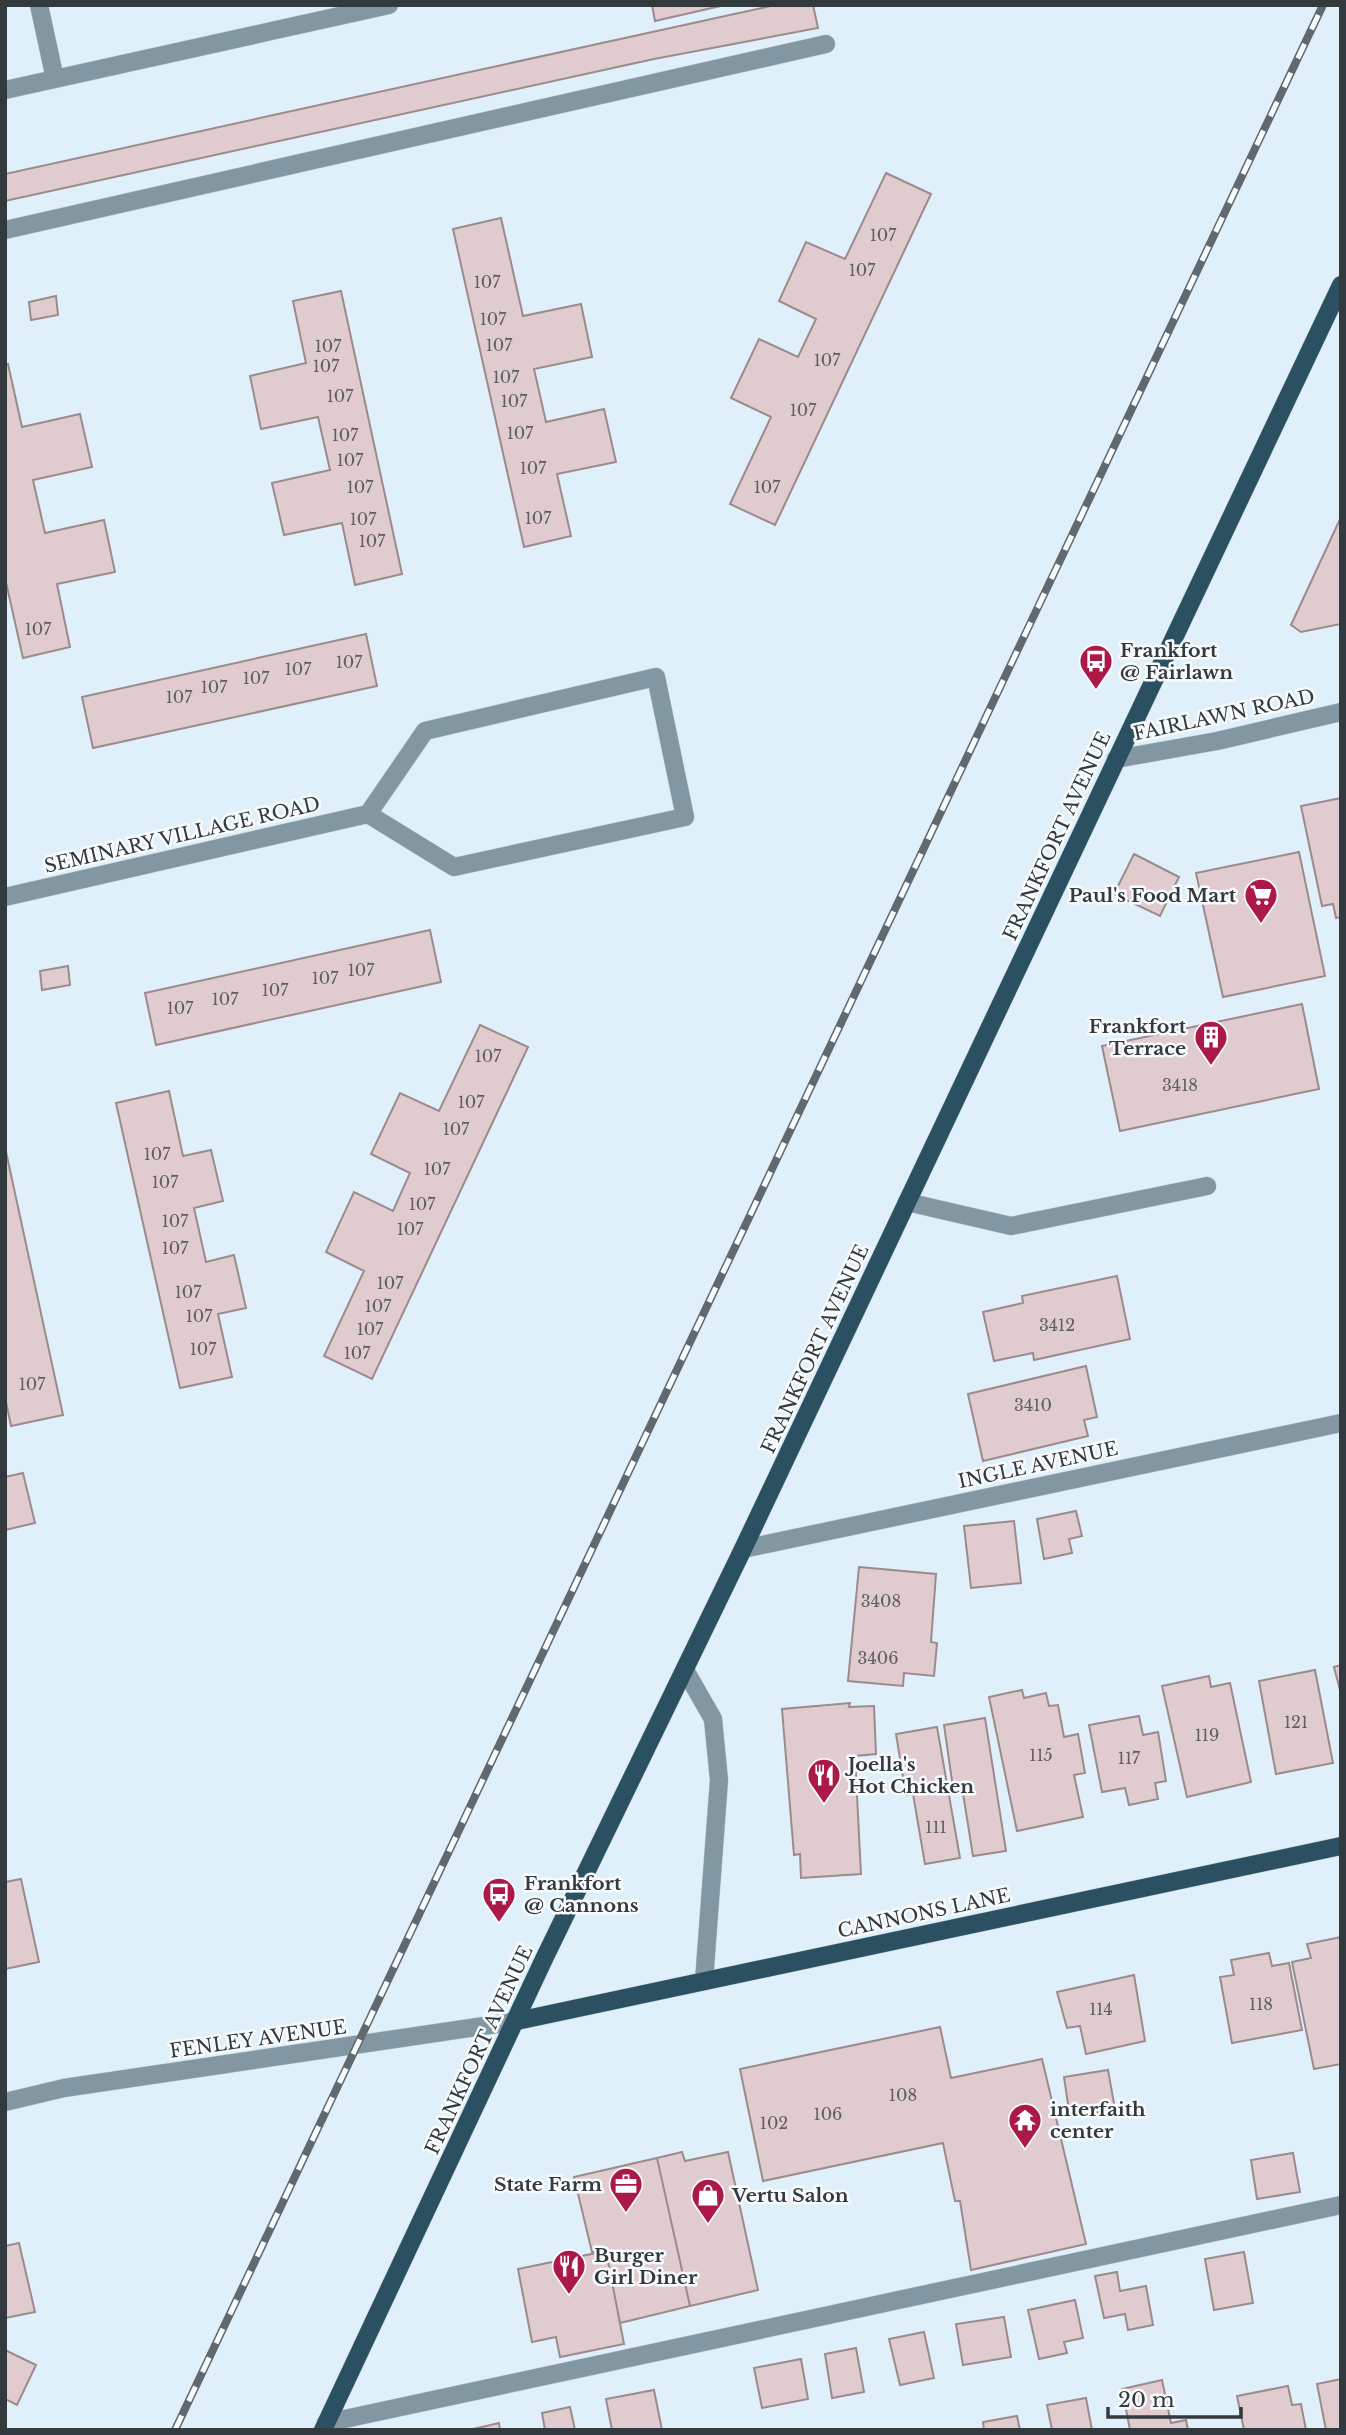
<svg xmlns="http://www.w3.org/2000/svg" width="1346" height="2435" viewBox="0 0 1346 2435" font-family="'Libre Baskerville',serif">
	<rect width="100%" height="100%" fill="#dff0fa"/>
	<!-- building -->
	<path fill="#e0cccf" stroke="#9c8a8c" stroke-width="2" d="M652,5H725L655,21Z
		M775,5H813L818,28L654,59L5,201V174Z
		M886,173L931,194L775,525L730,504L771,417L731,398L759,339L798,357L816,319L779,301L806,242L845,259Z
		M501,218L523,316L581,304L592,357L534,369L546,422L604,409L616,462L557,474L571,536L524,547L453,229Z
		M341,291L402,574L355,585L342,523L284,535L272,483L330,470L318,417L261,429L250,376L306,363L293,301Z
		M56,296L58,315L31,320L29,302Z
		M8,364L22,427L80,414L92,467L33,480L45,533L104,520L115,572L57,584L70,647L23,658L5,578V365Z
		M1341,517V624L1301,632L1291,625Z
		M366,634L377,686L93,748L82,697Z
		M1341,798V917L1336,918L1333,904L1322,906L1301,806Z
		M1299,852L1325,976L1223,997L1196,873Z
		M1134,854L1179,877L1160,916L1114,894Z
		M430,930L441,982L156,1045L145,993Z
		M68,966L70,985L42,990L40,971Z
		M1302,1004L1319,1089L1120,1131L1102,1046Z
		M480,1025L528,1047L372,1379L324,1356L364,1271L326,1252L354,1192L393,1211L410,1173L371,1154L400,1093L439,1111Z
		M169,1091L183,1156L211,1150L223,1201L194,1208L206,1262L234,1255L246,1308L218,1314L232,1377L180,1388L116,1103Z
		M5,1147L63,1415L11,1426L5,1397Z
		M1117,1276L1130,1339L1034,1360L1033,1353L994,1361L983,1312L1023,1303L1022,1296Z
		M1086,1366L1097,1417L1084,1420L1088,1436L983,1461L968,1394Z
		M23,1473L35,1523L5,1530V1477Z
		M1076,1511L1082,1536L1069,1539L1072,1553L1044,1559L1037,1519Z
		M1014,1521L1021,1583L971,1588L964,1526Z
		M859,1567L936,1574L931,1642L937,1643L934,1676L904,1673L903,1686L848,1681Z
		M1341,1665V1694L1334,1667Z
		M1315,1670L1333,1763L1276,1774L1259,1681Z
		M1209,1676L1211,1687L1230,1683L1251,1782L1187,1797L1162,1686Z
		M1022,1690L1024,1698L1046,1693L1049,1706L1058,1705L1064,1737L1078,1734L1085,1773L1074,1775L1083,1817L1017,1831L989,1697Z
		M850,1703L849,1707L874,1706L876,1754L855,1756L861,1874L801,1878L800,1854L794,1855L782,1709Z
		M1139,1716L1143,1735L1158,1732L1166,1781L1155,1783L1158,1799L1129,1805L1125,1788L1102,1792L1089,1725Z
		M985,1718L1006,1851L973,1856L962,1787L953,1788L944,1725Z
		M937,1727L960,1858L925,1864L913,1794L906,1795L896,1734Z
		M21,1879L39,1962L5,1969V1882Z
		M1341,1937V2064L1314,2069L1292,1962L1311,1958L1307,1944Z
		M1269,1953L1272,1966L1289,1963L1302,2030L1232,2043L1220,1977L1234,1975L1231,1960Z
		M1134,1975L1145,2041L1086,2054L1080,2026L1067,2028L1057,1992Z
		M940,2027L951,2078L1042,2059L1086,2244L971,2270L960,2201H955L943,2143L763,2181L740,2069Z
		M1108,2070L1115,2109L1070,2117L1064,2077Z
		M682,2152L685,2161L728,2152L758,2290L690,2306L657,2158Z
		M1293,2153L1300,2192L1257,2199L1251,2160Z
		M657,2158L690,2306L620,2323L606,2251L592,2252L574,2177Z
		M19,2243L35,2312L5,2318V2246Z
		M606,2251L624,2344L560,2357L556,2337L532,2342L518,2269Z
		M1244,2252L1253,2303L1214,2310L1205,2259Z
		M1117,2272L1120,2291L1146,2286L1153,2325L1128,2330L1125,2314L1104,2318L1095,2276Z
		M1075,2300L1083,2338L1064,2342L1067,2353L1039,2359L1028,2310Z
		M1004,2317L1011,2357L963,2365L956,2324Z
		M924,2332L934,2378L900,2385L889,2339Z
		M856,2348L864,2392L832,2398L825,2354Z
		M5,2350L36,2365L17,2405L5,2399Z
		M801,2359L808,2399L762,2408L754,2368Z
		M1341,2379V2430H1326L1317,2384Z
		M1162,2380L1171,2423L1186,2420L1188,2430H1130L1122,2389Z
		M1288,2386L1292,2405L1301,2404L1306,2430H1244L1237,2396Z
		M654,2390L662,2430H612L606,2399Z
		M1086,2398L1092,2430H1052L1047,2405Z
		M570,2407L575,2430H545L542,2413Z
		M1017,2416L1020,2430H984L983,2422Z
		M499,2423L500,2430H469Z"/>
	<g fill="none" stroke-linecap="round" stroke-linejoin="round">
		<defs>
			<path id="minor" d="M39,5L55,79
				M5,90L389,5
				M5,230L826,44
				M1116,759L1217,741L1341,712
				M5,897L368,814L425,731L656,677L685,817L454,867L368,814
				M907,1202L1011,1226L1207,1186
				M743,1549L1341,1423
				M685,1670L713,1719L719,1780L704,1981
				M5,2102L64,2088L517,2021
				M326,2423L1341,2205"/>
			<path id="major" d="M517,2021L1341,1846
				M323,2430L544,1959L743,1549L1341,285"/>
		</defs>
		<!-- minor casing -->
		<use href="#minor" stroke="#bdccd4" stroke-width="19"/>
		<!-- major casing -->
		<use href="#major" stroke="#bdccd4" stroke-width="19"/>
		<!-- minor -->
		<use href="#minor" stroke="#8297a1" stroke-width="18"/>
		<!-- major -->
		<use href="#major" stroke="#2a5062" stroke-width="18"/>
		<defs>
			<path id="rail" d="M175,2430L1323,5"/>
		</defs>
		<!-- rail casing -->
		<use href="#rail" stroke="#5f696e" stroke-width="8"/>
		<!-- rail -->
		<use href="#rail" stroke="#f8fbfd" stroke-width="5" stroke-dasharray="16" stroke-linecap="butt"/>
	</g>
	<!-- icons -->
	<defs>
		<symbol id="bus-pin" viewBox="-11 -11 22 30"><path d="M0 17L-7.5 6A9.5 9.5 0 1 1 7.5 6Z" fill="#ac1949" stroke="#f8fbfd"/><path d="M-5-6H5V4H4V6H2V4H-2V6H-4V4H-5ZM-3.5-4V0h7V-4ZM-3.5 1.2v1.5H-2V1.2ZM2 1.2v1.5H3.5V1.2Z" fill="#fff"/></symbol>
		<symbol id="supermarket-pin" viewBox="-11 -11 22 30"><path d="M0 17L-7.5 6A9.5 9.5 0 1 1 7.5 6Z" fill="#ac1949" stroke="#f8fbfd"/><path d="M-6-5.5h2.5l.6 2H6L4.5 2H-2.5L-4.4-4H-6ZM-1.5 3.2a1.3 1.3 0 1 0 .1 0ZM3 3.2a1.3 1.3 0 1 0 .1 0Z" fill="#fff"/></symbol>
		<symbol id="building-pin" viewBox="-11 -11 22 30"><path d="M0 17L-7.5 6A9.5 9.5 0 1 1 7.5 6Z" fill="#ac1949" stroke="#f8fbfd"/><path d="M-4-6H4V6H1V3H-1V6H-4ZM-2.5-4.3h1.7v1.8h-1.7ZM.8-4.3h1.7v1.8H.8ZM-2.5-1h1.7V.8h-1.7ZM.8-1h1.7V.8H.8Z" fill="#fff"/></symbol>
		<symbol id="restaurant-pin" viewBox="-11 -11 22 30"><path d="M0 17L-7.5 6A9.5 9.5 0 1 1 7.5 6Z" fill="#ac1949" stroke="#f8fbfd"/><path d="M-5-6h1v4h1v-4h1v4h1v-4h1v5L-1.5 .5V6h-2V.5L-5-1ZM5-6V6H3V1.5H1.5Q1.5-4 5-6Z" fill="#fff"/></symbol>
		<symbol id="temple-pin" viewBox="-11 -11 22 30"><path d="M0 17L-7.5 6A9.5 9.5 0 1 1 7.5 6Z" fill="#ac1949" stroke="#f8fbfd"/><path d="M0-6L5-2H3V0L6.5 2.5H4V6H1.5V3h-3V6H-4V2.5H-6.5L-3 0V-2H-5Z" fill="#fff"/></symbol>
		<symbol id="office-pin" viewBox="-11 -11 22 30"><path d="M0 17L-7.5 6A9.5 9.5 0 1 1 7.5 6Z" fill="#ac1949" stroke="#f8fbfd"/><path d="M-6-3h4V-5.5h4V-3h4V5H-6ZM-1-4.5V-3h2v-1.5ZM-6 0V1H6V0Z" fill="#fff"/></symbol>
		<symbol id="shop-pin" viewBox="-11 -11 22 30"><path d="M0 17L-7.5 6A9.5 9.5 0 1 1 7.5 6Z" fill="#ac1949" stroke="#f8fbfd"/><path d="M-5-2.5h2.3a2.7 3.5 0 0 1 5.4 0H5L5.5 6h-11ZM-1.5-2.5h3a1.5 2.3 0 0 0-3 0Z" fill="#fff"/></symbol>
	</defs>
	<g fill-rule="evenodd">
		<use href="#bus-pin" x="1077" y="642" width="38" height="52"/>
		<use href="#supermarket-pin" x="1242" y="876" width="38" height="52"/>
		<use href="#building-pin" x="1192" y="1018" width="38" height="52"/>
		<use href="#restaurant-pin" x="805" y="1756" width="38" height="52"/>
		<use href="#bus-pin" x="480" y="1875" width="38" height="52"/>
		<use href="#temple-pin" x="1006" y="2101" width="38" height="52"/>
		<use href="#office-pin" x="607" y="2165" width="38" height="52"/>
		<use href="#shop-pin" x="689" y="2176" width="38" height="52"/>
		<use href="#restaurant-pin" x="550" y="2247" width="38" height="52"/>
	</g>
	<g text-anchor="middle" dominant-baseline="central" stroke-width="5" stroke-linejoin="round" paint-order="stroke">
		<!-- number labels -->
		<g font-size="16" fill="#5e5e62">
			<text x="883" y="235">107</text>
			<text x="862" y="270">107</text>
			<text x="487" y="282">107</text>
			<text x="493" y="319">107</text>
			<text x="499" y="345">107</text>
			<text x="328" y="346">107</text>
			<text x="827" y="360">107</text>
			<text x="326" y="366">107</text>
			<text x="506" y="377">107</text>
			<text x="340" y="396">107</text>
			<text x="514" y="401">107</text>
			<text x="803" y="410">107</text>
			<text x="520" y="433">107</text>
			<text x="345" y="435">107</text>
			<text x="350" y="460">107</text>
			<text x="533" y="468">107</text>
			<text x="360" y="487">107</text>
			<text x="767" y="487">107</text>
			<text x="538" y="518">107</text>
			<text x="363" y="519">107</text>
			<text x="372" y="541">107</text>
			<text x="38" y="629">107</text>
			<text x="349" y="662">107</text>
			<text x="298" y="669">107</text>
			<text x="256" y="678">107</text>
			<text x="214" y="687">107</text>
			<text x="179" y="697">107</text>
			<text x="361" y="970">107</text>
			<text x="325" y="978">107</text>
			<text x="275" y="990">107</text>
			<text x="225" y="999">107</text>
			<text x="180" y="1008">107</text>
			<text x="488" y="1056">107</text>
			<text x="1180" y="1085">3418</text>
			<text x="471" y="1102">107</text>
			<text x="456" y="1129">107</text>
			<text x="157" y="1154">107</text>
			<text x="437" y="1169">107</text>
			<text x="165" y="1182">107</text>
			<text x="422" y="1204">107</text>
			<text x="175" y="1221">107</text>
			<text x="410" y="1229">107</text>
			<text x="175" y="1248">107</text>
			<text x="390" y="1283">107</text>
			<text x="188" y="1292">107</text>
			<text x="378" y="1306">107</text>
			<text x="199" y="1316">107</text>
			<text x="1057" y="1325">3412</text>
			<text x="370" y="1329">107</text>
			<text x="203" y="1349">107</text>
			<text x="357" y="1353">107</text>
			<text x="32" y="1384">107</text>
			<text x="1033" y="1405">3410</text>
			<text x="881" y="1601">3408</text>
			<text x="878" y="1658">3406</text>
			<text x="1296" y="1722">121</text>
			<text x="1207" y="1735">119</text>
			<text x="1041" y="1755">115</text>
			<text x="1129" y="1758">117</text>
			<text x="936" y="1827">111</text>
			<text x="1261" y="2004">118</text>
			<text x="1101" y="2009">114</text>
			<text x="903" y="2095">108</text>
			<text x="828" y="2114">106</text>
			<text x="774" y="2123">102</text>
		</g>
		<!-- poi labels -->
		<g font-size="19" font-weight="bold" fill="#333a3e" stroke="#f8fbfd" text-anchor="start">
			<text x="1120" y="650">Frankfort<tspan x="1120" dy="22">@ Fairlawn</tspan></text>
			<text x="1236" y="895" text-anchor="end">Paul's Food Mart</text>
			<text x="1186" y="1026" text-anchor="end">Frankfort<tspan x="1186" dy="22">Terrace</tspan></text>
			<text x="848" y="1764">Joella's<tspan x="848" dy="22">Hot Chicken</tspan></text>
			<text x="524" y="1883">Frankfort<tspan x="524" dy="22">@ Cannons</tspan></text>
			<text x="1050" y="2109">interfaith<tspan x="1050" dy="22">center</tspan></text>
			<text x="602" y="2184" text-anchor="end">State Farm</text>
			<text x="732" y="2195">Vertu Salon</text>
			<text x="594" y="2255">Burger<tspan x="594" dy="22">Girl Diner</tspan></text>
		</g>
		<!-- street labels -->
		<g font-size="19" fill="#333a3e" stroke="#f8fbfd">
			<text transform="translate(1224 715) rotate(-12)">FAIRLAWN ROAD</text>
			<text transform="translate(182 835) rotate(-13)">SEMINARY VILLAGE ROAD</text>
			<text transform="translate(1057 836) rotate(-65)">FRANKFORT AVENUE</text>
			<text transform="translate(815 1349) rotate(-65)">FRANKFORT AVENUE</text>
			<text transform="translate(1038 1465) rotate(-12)">INGLE AVENUE</text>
			<text transform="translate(924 1913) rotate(-12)">CANNONS LANE</text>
			<text transform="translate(258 2039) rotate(-8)">FENLEY AVENUE</text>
			<text transform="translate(479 2050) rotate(-65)">FRANKFORT AVENUE</text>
		</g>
	</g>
	<!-- border -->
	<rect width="1346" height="2435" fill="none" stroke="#333a3e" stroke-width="14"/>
	<!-- scale -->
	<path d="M1108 2407v10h133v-10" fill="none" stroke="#333a3e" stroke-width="3.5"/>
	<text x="1118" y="2407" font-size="21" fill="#333a3e" stroke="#f8fbfd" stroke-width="5" paint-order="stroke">20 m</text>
</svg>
